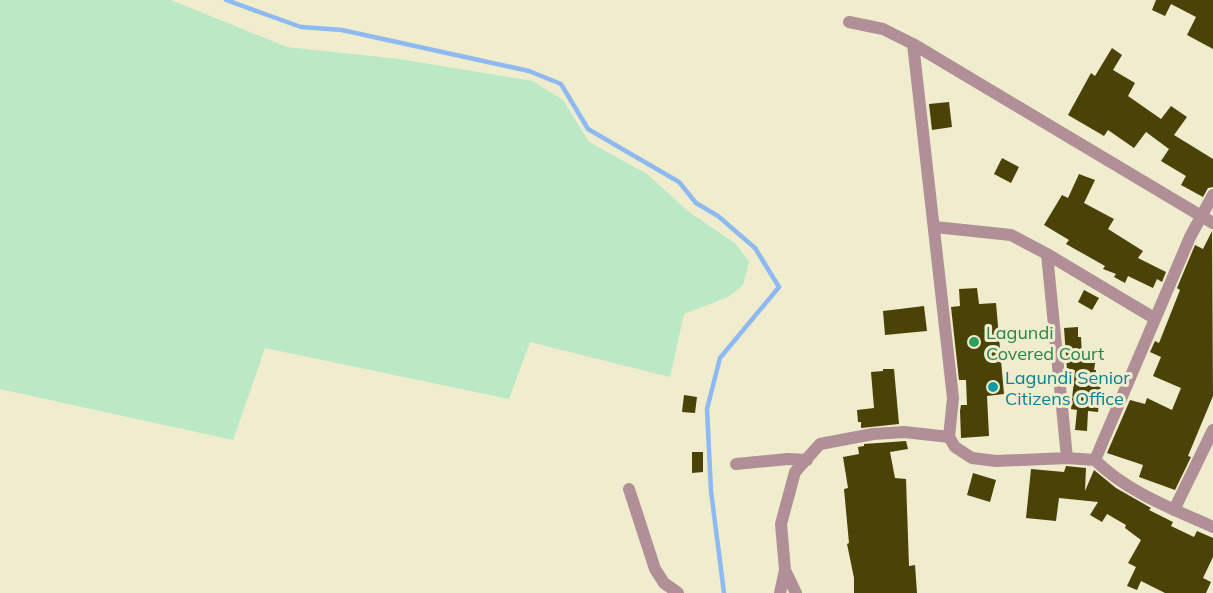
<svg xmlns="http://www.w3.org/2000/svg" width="1213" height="593" viewBox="0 0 1213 593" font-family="Mulish,sans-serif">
	<rect width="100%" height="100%" fill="#f0ecce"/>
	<!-- green -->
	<path fill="#bbe8c5" d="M0,0H171L287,47L399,59L533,81L563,100L589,142L647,174L689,212L736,244L749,262L743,285L728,297L684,314L670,377L530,342L509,399L265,348L233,440L0,389Z"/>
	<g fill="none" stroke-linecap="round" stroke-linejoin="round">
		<!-- stream -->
		<path stroke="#8eb9f1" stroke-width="4.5" d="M226,0L301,27L342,30L529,71L561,84L588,129L679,182L696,203L718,216L755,248L779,287L720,358L707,409L711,491L724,593"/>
	</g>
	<!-- building -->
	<path fill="#4b4208" d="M1156,0H1213V49L1187,35L1196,17L1171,4L1165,16L1152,10Z
		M1112,48L1122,55L1113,70L1135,83L1128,96L1161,119L1171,106L1187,117L1174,135L1213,159V187L1208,188L1203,197L1181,185L1186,176L1161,161L1169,149L1146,132L1134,148L1108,130L1104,136L1068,115L1091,73L1095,76Z
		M949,102L952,127L932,130L929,104Z
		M1002,158L1019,167L1011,183L994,174Z
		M1079,174L1095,180L1084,203L1114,219L1108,229L1143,251L1138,258L1166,272L1162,282L1157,279L1153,288L1128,276L1125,283L1114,277L1116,274L1103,269L1105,266L1066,244L1069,240L1044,225L1062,195L1068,198Z
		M1212,231L1213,396L1188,456L1191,457L1175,490L1139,477L1143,465L1107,453L1130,400L1145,404L1147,398L1172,410L1181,388L1153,376L1161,357L1150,352L1155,341L1159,343L1180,290L1177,288L1195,245L1203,249Z
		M977,288L979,304L996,303L1004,394L987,396L989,436L961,438L960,411L961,405H967L966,380H959L951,307L960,306L959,289Z
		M1084,290L1099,298L1092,310L1078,302Z
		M924,306L927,331L885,335L883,311Z
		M1078,327V337H1081L1082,356L1096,358L1094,370H1096L1095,381H1101L1098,412L1088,411L1087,431L1075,430L1077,410L1071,409L1075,370H1067L1064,328Z
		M883,369H894L899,424L861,428V422H858L857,410L874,408L871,372L883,371Z
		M684,395L697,397L695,413L682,412Z
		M906,441L908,449L890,452L895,478L906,479L909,566L915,565L917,593H854V578L847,544L849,543L844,489L848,488L843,457L859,454L858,447L864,446V444Z
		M692,452H703V472L692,473Z
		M1066,466L1086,468L1085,491L1094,470L1116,488L1151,508L1149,510L1173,522L1171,526L1194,537L1197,531L1213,538V557L1203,578L1211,582L1206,593H1165L1141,581L1137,590L1127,586L1136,567L1128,563L1141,540L1125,528L1126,525L1107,514L1102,522L1090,515L1098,502L1059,498L1056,521L1026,518L1031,469L1064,472Z
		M973,473L996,480L990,502L967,495Z"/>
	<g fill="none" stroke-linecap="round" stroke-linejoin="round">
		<!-- minor -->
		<path stroke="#b08f97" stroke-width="12" d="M849,22L883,29L913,44L1213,223
			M913,44L953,398L949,437
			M935,227L1011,235L1047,254L1154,318
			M1047,254L1067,458
			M1095,460L1190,237L1213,195
			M1095,460C1127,492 1173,509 1213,527
			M736,464L788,459L807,460
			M629,489L655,569L664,583L678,593
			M1174,510L1213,430
			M785,570L796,593
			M780,593L785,570L781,524L795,472L820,444L873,434L904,432L949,437L955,447L972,458L996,461L1067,458L1095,460"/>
	</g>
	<!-- markers -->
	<circle fill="#2e9e5b" stroke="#f0ecce" stroke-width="2" cx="974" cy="342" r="6"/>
	<circle fill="#0f9aa8" stroke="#f0ecce" stroke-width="2" cx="993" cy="387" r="6"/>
	<g text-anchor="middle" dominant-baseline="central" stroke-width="6" stroke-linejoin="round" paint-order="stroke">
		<!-- leisure labels -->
		<g font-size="18" fill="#27864d" stroke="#f0ecce" text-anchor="start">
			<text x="986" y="332">Lagundi<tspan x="986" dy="21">Covered Court</tspan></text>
		</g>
		<!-- culture labels -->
		<g font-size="18" fill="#0d838f" stroke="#f0ecce" text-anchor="start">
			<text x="1005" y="377">Lagundi Senior<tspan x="1005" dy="21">Citizens Office</tspan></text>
		</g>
	</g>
</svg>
